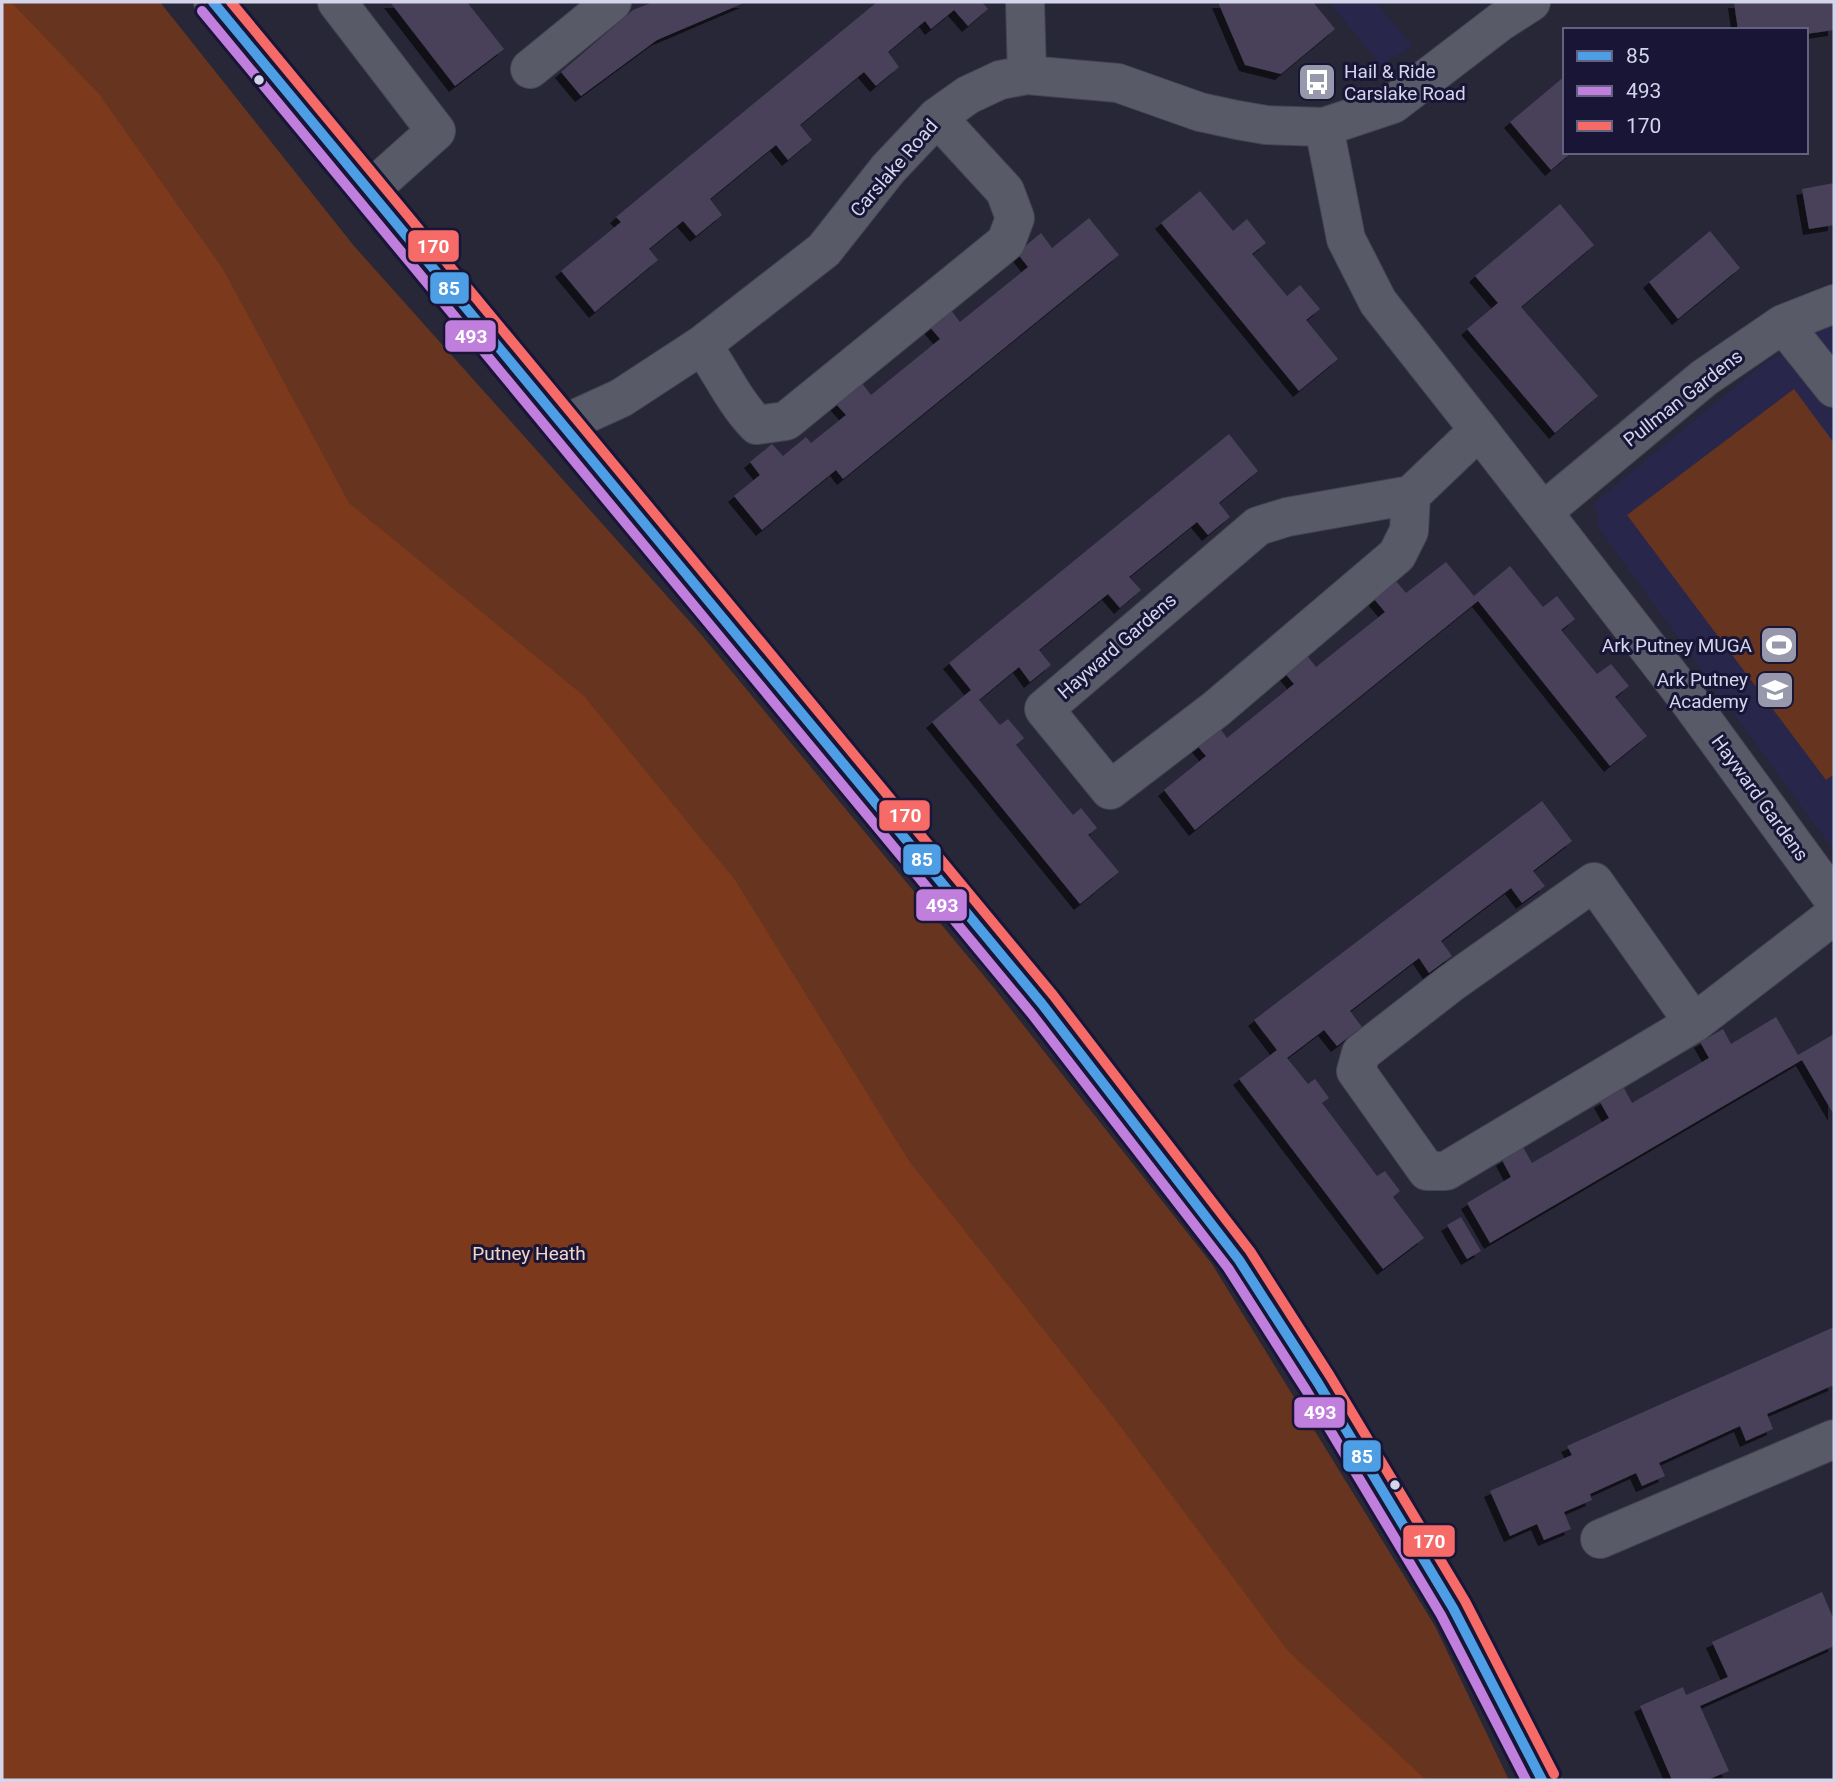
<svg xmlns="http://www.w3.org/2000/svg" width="1836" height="1782" viewBox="0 0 1836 1782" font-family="Roboto,sans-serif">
	<defs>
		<filter id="shadow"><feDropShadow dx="-6" dy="6" stdDeviation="0" flood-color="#0009"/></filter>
	</defs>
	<rect width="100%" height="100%" fill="#272738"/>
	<!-- built -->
	<path fill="#28264b" d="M1329,2H1376L1412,46L1381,65Z
		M1834,324V851L1599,529L1595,502L1763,364Z"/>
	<!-- green -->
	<path fill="#67341f" d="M2,2H160L354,246L699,632L994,988L1212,1264L1435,1626L1509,1780H2Z
		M1794,389L1834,443V774L1826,780L1627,515Z"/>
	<!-- forest -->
	<path fill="#7c391b" d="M2,2H11L99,94L223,269L349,503L584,696L735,880L909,1161L1117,1422L1288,1651L1426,1780H2Z"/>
	<!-- building -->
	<path fill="#48415a" filter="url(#shadow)" d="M390,2H467L504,49L455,86Z
		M653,2H746L657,40L581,96L561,72L633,10Z
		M877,2H982L988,9L968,26L954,10L931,29L925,21L888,52L899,67L876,86L864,72L800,125L812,140L788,160L776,145L710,199L722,215L696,236L683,221L649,249L658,260L595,312L561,271L621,222L616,217Z
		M1218,2H1313L1335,29L1281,74L1245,65Z
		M1734,2H1834V30L1806,34V30H1738Z
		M1565,76V140L1562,143L1565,152H1572L1551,170L1510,122Z
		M1834,183V225L1809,229L1802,189Z
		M1200,191L1233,231L1247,219L1266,243L1252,254L1287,296L1300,285L1320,309L1306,320L1338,359L1299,391L1161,223Z
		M1560,204L1594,245L1521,307L1598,396L1555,433L1467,329L1498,303L1475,276Z
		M1089,218L1119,255L843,479L836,470L762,530L734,496L760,475L750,462L772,444L783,456L806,437L811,443L846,415L835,403L861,382L871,395L940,339L929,326L950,309L960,322L1028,267L1017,253L1041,233L1052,248Z
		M1710,231L1740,268L1678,319L1649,282Z
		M1229,434L1258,471L1219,503L1230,517L1208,535L1197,522L1129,577L1141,590L1120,608L1108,594L1039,650L1051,665L1030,682L1019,667L979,700L1000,725L1008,719L1024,738L1016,745L1073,815L1081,808L1097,828L1088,835L1119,872L1080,904L932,722L971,690L949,663Z
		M1446,562L1474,596L1510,566L1543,607L1557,596L1575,619L1561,630L1597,674L1611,664L1629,686L1615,697L1647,736L1610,766L1478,601L1195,830L1164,790L1206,756L1194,742L1216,723L1227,738L1294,684L1283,671L1305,653L1316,667L1385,612L1374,599L1396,581L1406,593Z
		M1542,801L1572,841L1533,871L1545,886L1522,903L1511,888L1441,941L1452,956L1429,973L1419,958L1350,1011L1362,1027L1337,1046L1324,1030L1287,1058L1308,1084L1315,1079L1329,1098L1322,1103L1377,1176L1385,1171L1400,1191L1393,1197L1424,1238L1383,1269L1239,1079L1277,1050L1254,1020Z
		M1776,1017L1798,1055L1834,1034V1115L1802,1060L1490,1243L1467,1203L1511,1177L1502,1160L1523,1147L1532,1163L1609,1118L1600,1102L1624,1088L1632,1103L1709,1058L1700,1042L1723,1029L1731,1044Z
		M1461,1217L1481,1251L1467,1259L1447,1225Z
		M1834,1327V1385L1767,1414L1773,1429L1746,1441L1740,1426L1659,1463L1665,1476L1642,1486L1636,1473L1590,1494L1592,1500L1564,1512L1571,1529L1544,1540L1537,1524L1510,1536L1490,1491L1572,1455L1567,1446Z
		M1822,1592L1834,1620V1646L1700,1706L1729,1771L1707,1780H1672L1640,1706L1683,1687L1686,1695L1728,1677L1712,1642Z"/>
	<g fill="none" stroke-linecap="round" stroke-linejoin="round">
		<defs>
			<path id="minor" d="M213,2L1042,1004L1239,1260L1318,1383L1453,1608L1542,1780
				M337,2L436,131L369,191
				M1025,2L1027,75
				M530,69L612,2
				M1324,127L1346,239L1378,302L1479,430
				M1783,324L1834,388
				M702,345C721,371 734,402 757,425L786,421L1006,242L1015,218L1005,191L937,117
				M564,424L621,398L702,345L824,250L888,169L937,117L968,95L1000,80L1027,75L1118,83L1200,112L1237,120L1266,125L1324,127L1393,104L1500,22L1531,2
				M1411,495L1409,531L1397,555L1216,709L1110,790L1044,709L1258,526L1287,517L1411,495L1479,430L1687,698L1834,900
				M1544,511L1704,378L1783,324L1834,304
				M1694,1023L1594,882L1451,983L1361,1053L1356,1071L1427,1171H1446L1694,1023L1834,915
				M1600,1539L1834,1439"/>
		</defs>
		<!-- minor casing -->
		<use href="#minor" stroke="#444454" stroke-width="40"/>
		<!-- minor -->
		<use href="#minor" stroke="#595a68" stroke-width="38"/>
		<defs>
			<path id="bus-1" d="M213,2L1042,1004L1239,1260L1318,1383L1453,1608L1542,1780"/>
			<path id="bus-2" d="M202,11L1031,1013L1228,1268L1306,1390L1441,1615L1526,1780"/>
			<path id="bus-3" d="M231,2L1053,995L1250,1251L1330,1376L1465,1601L1554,1774"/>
		</defs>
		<!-- bus-1 casing -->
		<use href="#bus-1" stroke="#181536" stroke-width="16"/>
		<!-- bus-2 casing -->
		<use href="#bus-2" stroke="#181536" stroke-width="16"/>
		<!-- bus-3 casing -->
		<use href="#bus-3" stroke="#181536" stroke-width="16"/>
		<!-- bus-1 -->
		<use href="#bus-1" stroke="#4d9ee5" stroke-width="10"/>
		<!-- bus-2 -->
		<use href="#bus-2" stroke="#c07fdc" stroke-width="10"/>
		<!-- bus-3 -->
		<use href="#bus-3" stroke="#f66b68" stroke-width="10"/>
	</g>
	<!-- icons -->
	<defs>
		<symbol id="bus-square" viewBox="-11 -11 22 22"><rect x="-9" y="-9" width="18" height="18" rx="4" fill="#9798ac" stroke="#181536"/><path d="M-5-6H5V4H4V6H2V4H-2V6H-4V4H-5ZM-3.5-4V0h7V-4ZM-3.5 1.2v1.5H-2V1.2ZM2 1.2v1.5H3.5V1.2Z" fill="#fff"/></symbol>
		<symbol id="stadium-square" viewBox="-11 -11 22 22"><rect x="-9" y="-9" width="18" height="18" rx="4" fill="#9798ac" stroke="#181536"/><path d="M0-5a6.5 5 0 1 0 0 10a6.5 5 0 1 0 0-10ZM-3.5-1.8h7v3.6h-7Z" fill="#fff"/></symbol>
		<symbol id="school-square" viewBox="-11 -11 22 22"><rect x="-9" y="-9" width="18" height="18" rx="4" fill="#9798ac" stroke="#181536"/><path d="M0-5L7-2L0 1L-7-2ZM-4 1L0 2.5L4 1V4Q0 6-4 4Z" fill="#fff"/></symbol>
	</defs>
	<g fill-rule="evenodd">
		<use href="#bus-square" x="1295" y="60" width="44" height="44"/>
		<use href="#stadium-square" x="1757" y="623" width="44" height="44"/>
		<use href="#school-square" x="1753" y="668" width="44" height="44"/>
	</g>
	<!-- markers -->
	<g fill="#d4d5eb" stroke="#181536" stroke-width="2.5">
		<circle cx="259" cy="80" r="6"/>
		<circle cx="1395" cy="1485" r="6"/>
	</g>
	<g text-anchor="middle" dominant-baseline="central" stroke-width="6" stroke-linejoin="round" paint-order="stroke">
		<!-- poi labels -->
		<g font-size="19" fill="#d4d5eb" stroke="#181536" text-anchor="end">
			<text x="1344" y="71" text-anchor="start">Hail &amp; Ride<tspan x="1344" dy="22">Carslake Road</tspan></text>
			<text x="1752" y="645">Ark Putney MUGA</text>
			<text x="1748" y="679">Ark Putney<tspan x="1748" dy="22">Academy</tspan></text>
		</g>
		<!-- street labels -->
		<g font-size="19" fill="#d4d5eb" stroke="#181536">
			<text transform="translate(894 168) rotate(-49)">Carslake Road</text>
			<text transform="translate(1683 398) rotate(-38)">Pullman Gardens</text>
			<text transform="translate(1117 646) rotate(-41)">Hayward Gardens</text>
			<text transform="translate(1760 798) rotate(54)">Hayward Gardens</text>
		</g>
		<!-- park labels -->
		<g font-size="19" fill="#f1d5c9" stroke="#181536">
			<text x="529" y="1253">Putney Heath</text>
		</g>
	</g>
	<g stroke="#181536" stroke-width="2.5">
		<rect x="407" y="229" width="53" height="34" rx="7" fill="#f66b68"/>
		<rect x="429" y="271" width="41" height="34" rx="7" fill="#4d9ee5"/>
		<rect x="444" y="319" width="53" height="34" rx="7" fill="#c07fdc"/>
		<rect x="878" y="799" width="53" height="33" rx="7" fill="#f66b68"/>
		<rect x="902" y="843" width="40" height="33" rx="7" fill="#4d9ee5"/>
		<rect x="915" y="888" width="53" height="34" rx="7" fill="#c07fdc"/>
		<rect x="1293" y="1396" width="53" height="33" rx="7" fill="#c07fdc"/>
		<rect x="1342" y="1439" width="40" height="34" rx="7" fill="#4d9ee5"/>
		<rect x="1402" y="1524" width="54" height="34" rx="7" fill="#f66b68"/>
	</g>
	<g font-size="19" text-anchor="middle" font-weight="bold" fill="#fff">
		<text x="433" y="253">170</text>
		<text x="449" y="295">85</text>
		<text x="471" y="343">493</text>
		<text x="905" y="822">170</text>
		<text x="922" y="866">85</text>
		<text x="942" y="912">493</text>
		<text x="1320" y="1419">493</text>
		<text x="1362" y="1463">85</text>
		<text x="1429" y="1548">170</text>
	</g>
	<!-- border -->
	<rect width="1836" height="1782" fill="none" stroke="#d4d5eb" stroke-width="7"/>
	<!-- legend -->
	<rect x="1563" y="28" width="245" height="126" fill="#181536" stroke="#63627e" stroke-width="2"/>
	<rect x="1577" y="51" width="35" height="10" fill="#4d9ee5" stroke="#63627e" stroke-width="2"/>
	<text x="1626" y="63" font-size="21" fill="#d4d5eb">85</text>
	<rect x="1577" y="86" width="35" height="10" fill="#c07fdc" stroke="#63627e" stroke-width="2"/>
	<text x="1626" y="98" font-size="21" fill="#d4d5eb">493</text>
	<rect x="1577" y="121" width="35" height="10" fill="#f66b68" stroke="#63627e" stroke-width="2"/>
	<text x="1626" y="133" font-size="21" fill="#d4d5eb">170</text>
</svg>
